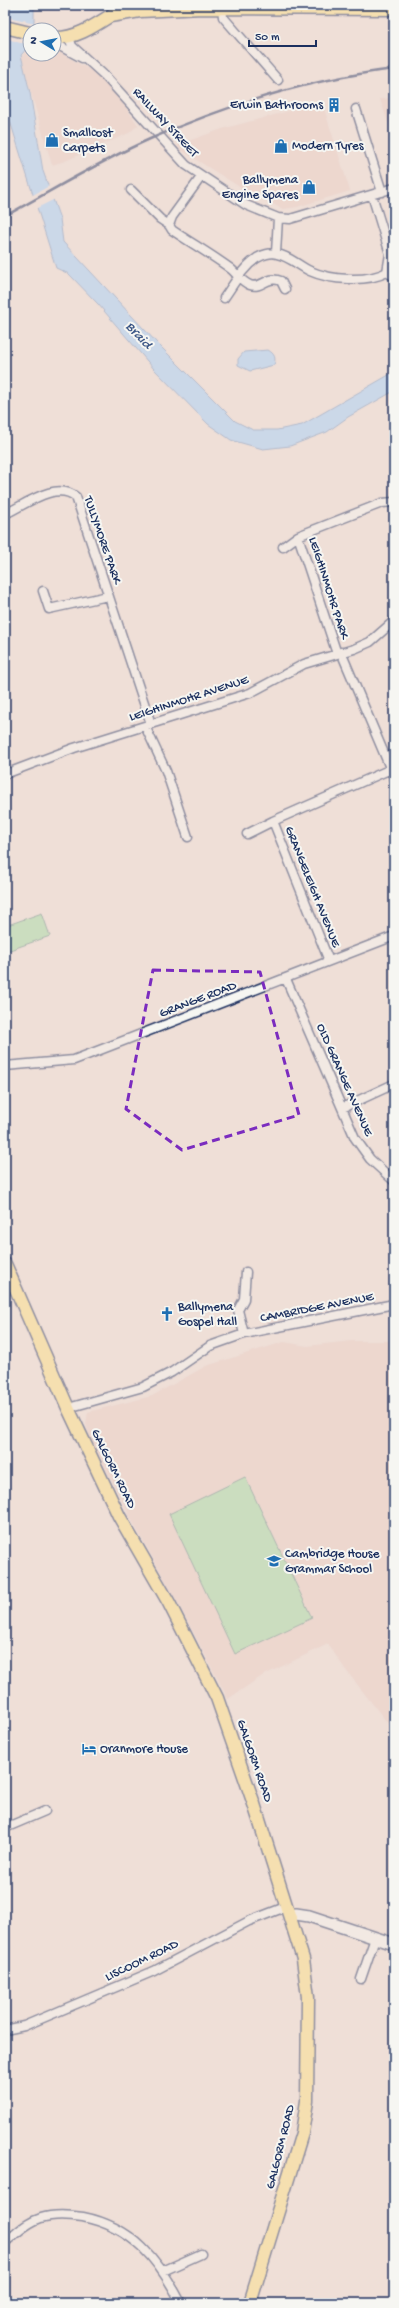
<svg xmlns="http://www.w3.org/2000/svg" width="399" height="2308" viewBox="0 0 399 2308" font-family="'Gochi Hand',sans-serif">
	<rect width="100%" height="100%" fill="#efdfd7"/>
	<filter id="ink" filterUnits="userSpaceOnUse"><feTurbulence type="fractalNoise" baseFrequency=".025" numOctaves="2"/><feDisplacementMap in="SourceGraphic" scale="8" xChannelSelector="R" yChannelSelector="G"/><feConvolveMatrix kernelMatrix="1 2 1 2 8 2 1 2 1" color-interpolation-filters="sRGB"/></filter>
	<g filter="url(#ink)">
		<!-- built -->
		<path fill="#eacec4" d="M30,45V54H54V49L90,70L105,83L117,95L138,125L129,133L65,161L52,165L21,58Z
			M394,98V140L380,99Z
			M322,102L350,191L297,207L283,209L246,191L181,150L177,145L222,129Z
			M351,1341H394V1731L345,1669L328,1644L262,1676L228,1699L178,1603L131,1519L90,1438L86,1424L88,1412L152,1396L206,1366L284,1342L307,1346Z"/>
		<!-- green -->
		<path fill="#a1dca2" stroke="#5e8680" d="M42,913L50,936L7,951L5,926Z
			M245,1477L312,1618L235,1654L169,1514Z"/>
		<!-- water -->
		<path fill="#a1d0fd" stroke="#6b90bd" d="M5,5H34V30H30V45L21,55L30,93L43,171L60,219L63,242L157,343L235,421L253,430H277L302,425L394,372V391L348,417L327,432L290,446L263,449L231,440L208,424L154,369L98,304L69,274L56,268L5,105Z
			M268,350C275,354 276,358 274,365L250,371L238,365V359L244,352Z"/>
		<!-- pier -->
		<path fill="#efdfd7" d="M5,17H11L12,19L22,21L25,20L26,22L36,24L35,30H30V43H20L8,39L6,40Z
			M51,185L55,199L35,209L31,196Z"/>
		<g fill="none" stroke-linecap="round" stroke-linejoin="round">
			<defs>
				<path id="street" d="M222,8L223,17L278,80
					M69,37L72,46L105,76L186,165L246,205L278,218L290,219L394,188
					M54,43L82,58
					M356,109L382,192
					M201,177L172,217L169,225L172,230C191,243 212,255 231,269C237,274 242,282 250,285C263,289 266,275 281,281L285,289
					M131,190L160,219L169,225
					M276,253L278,218
					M387,272L394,277
					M224,298C234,284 242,268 257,258C262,255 271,252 277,254C289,256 299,266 310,271C330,280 367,283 387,272L390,254L372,195
					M5,514C25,505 56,480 76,497L151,724
					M283,547L298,536
					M43,591L49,609L108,596
					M341,652L394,777
					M337,654L298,536L382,503L394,502
					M145,726L166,771L188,837
					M5,774L74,748L250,693L304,664L354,649L370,642L394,621
					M247,834L273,821
					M329,961L273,821L391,769
					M286,979L355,1138L370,1159L394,1181
					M5,1066L74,1060L394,936
					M342,1108L394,1084
					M244,1334L238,1310L244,1299L246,1272
					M68,1408L143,1387L172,1372L210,1346L244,1334L394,1304
					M5,1828L45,1811
					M361,1979L375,1938
					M5,2030L24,2026L154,1971L249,1921L288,1906
					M5,2242C16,2234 27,2222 41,2218C53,2214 70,2215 83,2217C133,2227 159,2260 181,2303
					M163,2271L201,2254"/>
				<path id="secondary" d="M290,1915L296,1914L309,1916L394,1944"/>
				<path id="primary" d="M110,16L140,11L202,8L394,9
					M5,27L30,33
					M54,38C77,39 97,24 116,12
					M5,1264L68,1408L119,1516L169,1603L217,1698L254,1804L303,1959L308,1997L307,2101L302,2133L250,2303"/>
			</defs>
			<!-- street casing -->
			<use href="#street" stroke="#1b2f5e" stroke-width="11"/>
			<!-- secondary casing -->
			<use href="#secondary" stroke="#1b2f5e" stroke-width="14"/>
			<!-- primary casing -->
			<use href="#primary" stroke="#1b2f5e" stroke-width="15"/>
			<!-- street -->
			<use href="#street" stroke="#f6f6f2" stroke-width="8"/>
			<!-- secondary -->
			<use href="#secondary" stroke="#f6f6f2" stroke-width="11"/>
			<!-- primary -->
			<use href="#primary" stroke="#fde080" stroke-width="12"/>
			<!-- rail -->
			<path stroke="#1b2f5e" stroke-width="2.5" d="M5,216C53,190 100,161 150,139C227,105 311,79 394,69"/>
		</g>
	</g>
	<!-- marked area -->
	<path d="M0 0H399V2308H0ZM153,970L260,972L299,1115L182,1150L126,1109Z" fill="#efdfd7" fill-opacity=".55" fill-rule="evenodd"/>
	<path fill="none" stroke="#7b2cbf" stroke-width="3" stroke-dasharray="8 5" stroke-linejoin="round" d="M153,970L260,972L299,1115L182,1150L126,1109Z"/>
	<!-- icons -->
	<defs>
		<symbol id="building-bare" viewBox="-9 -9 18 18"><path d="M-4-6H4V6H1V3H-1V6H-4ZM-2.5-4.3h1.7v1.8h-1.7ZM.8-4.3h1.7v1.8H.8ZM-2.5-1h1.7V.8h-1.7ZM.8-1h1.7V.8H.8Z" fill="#1f6fb2" stroke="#f6f6f2" stroke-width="2.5" paint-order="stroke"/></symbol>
		<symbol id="shop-bare" viewBox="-9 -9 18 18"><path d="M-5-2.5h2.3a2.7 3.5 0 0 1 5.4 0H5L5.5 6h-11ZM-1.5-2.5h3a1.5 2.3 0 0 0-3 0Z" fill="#1f6fb2" stroke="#f6f6f2" stroke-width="2.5" paint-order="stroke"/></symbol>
		<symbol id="church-bare" viewBox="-9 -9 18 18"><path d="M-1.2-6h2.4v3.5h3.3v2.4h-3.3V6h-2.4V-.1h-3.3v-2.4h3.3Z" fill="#1f6fb2" stroke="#f6f6f2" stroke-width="2.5" paint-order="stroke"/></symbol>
		<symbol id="school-bare" viewBox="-9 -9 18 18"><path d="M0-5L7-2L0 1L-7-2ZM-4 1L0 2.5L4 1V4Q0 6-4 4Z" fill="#1f6fb2" stroke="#f6f6f2" stroke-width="2.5" paint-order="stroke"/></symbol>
		<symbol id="hotel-bare" viewBox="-9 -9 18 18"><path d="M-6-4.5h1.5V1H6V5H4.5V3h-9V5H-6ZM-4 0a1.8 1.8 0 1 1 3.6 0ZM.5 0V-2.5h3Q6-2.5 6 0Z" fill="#1f6fb2" stroke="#f6f6f2" stroke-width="2.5" paint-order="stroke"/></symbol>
	</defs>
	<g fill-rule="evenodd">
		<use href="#building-bare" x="324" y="95" width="20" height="20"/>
		<use href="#shop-bare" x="42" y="130" width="20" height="20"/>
		<use href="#shop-bare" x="271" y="136" width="20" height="20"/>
		<use href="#shop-bare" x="299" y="177" width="20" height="20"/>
		<use href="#church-bare" x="157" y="1304" width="20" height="20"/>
		<use href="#school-bare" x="264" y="1551" width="20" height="20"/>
		<use href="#hotel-bare" x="79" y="1739" width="20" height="20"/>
	</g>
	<g text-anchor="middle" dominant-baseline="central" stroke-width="4" stroke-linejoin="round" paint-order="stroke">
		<!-- poi labels -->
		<g font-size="13" fill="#1b2f5e" stroke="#f6f6f2" text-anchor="start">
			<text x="323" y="105" text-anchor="end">Erwin Bathrooms</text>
			<text x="63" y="133">Smallcost<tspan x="63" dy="15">Carpets</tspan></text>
			<text x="292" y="146">Modern Tyres</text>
			<text x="298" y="180" text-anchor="end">Ballymena<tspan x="298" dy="15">Engine Spares</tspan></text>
			<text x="178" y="1307">Ballymena<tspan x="178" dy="15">Gospel Hall</tspan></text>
			<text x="285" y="1554">Cambridge House<tspan x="285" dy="15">Grammar School</tspan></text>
			<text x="100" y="1749">Oranmore House</text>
		</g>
		<!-- street labels -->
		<g font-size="13" fill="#1b2f5e" stroke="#f6f6f2">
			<text transform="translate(165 123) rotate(47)">RAILWAY STREET</text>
			<text transform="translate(102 540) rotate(71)">TULLYMORE PARK</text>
			<text transform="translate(328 588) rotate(72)">LEIGHINMOHR PARK</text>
			<text transform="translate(189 699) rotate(-18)">LEIGHINMOHR AVENUE</text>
			<text transform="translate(312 887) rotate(68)">GRANGELEIGH AVENUE</text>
			<text transform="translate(198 1000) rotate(-21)">GRANGE ROAD</text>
			<text transform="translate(344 1080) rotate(66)">OLD GRANGE AVENUE</text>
			<text transform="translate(317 1308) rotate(-11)">CAMBRIDGE AVENUE</text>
			<text transform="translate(113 1469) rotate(64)">GALGORM ROAD</text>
			<text transform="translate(254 1761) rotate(71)">GALGORM ROAD</text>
			<text transform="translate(142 1961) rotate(-26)">LISCOOM ROAD</text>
			<text transform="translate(281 2147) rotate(-76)">GALGORM ROAD</text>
		</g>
		<!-- water labels -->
		<g font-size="14" font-style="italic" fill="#3c5786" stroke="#f6f6f2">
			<text transform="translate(138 336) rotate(47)">Braid</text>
		</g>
	</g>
	<!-- margin -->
	<rect width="399" height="2308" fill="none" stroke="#f6f6f2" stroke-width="20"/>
	<rect x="10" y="10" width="379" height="2288" fill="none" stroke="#1b2f5e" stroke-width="1.5" filter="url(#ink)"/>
	<!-- north arrow -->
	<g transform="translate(42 42) rotate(280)"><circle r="19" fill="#f6f6f2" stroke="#9ea6b7"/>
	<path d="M0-3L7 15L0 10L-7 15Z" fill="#1f6fb2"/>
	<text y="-6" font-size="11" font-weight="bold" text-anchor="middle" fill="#1b2f5e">N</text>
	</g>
	<!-- scale -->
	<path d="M249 40v6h67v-6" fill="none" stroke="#1b2f5e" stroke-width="2"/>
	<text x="255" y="40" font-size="12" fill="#1b2f5e" stroke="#f6f6f2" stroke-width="3" paint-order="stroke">50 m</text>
</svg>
